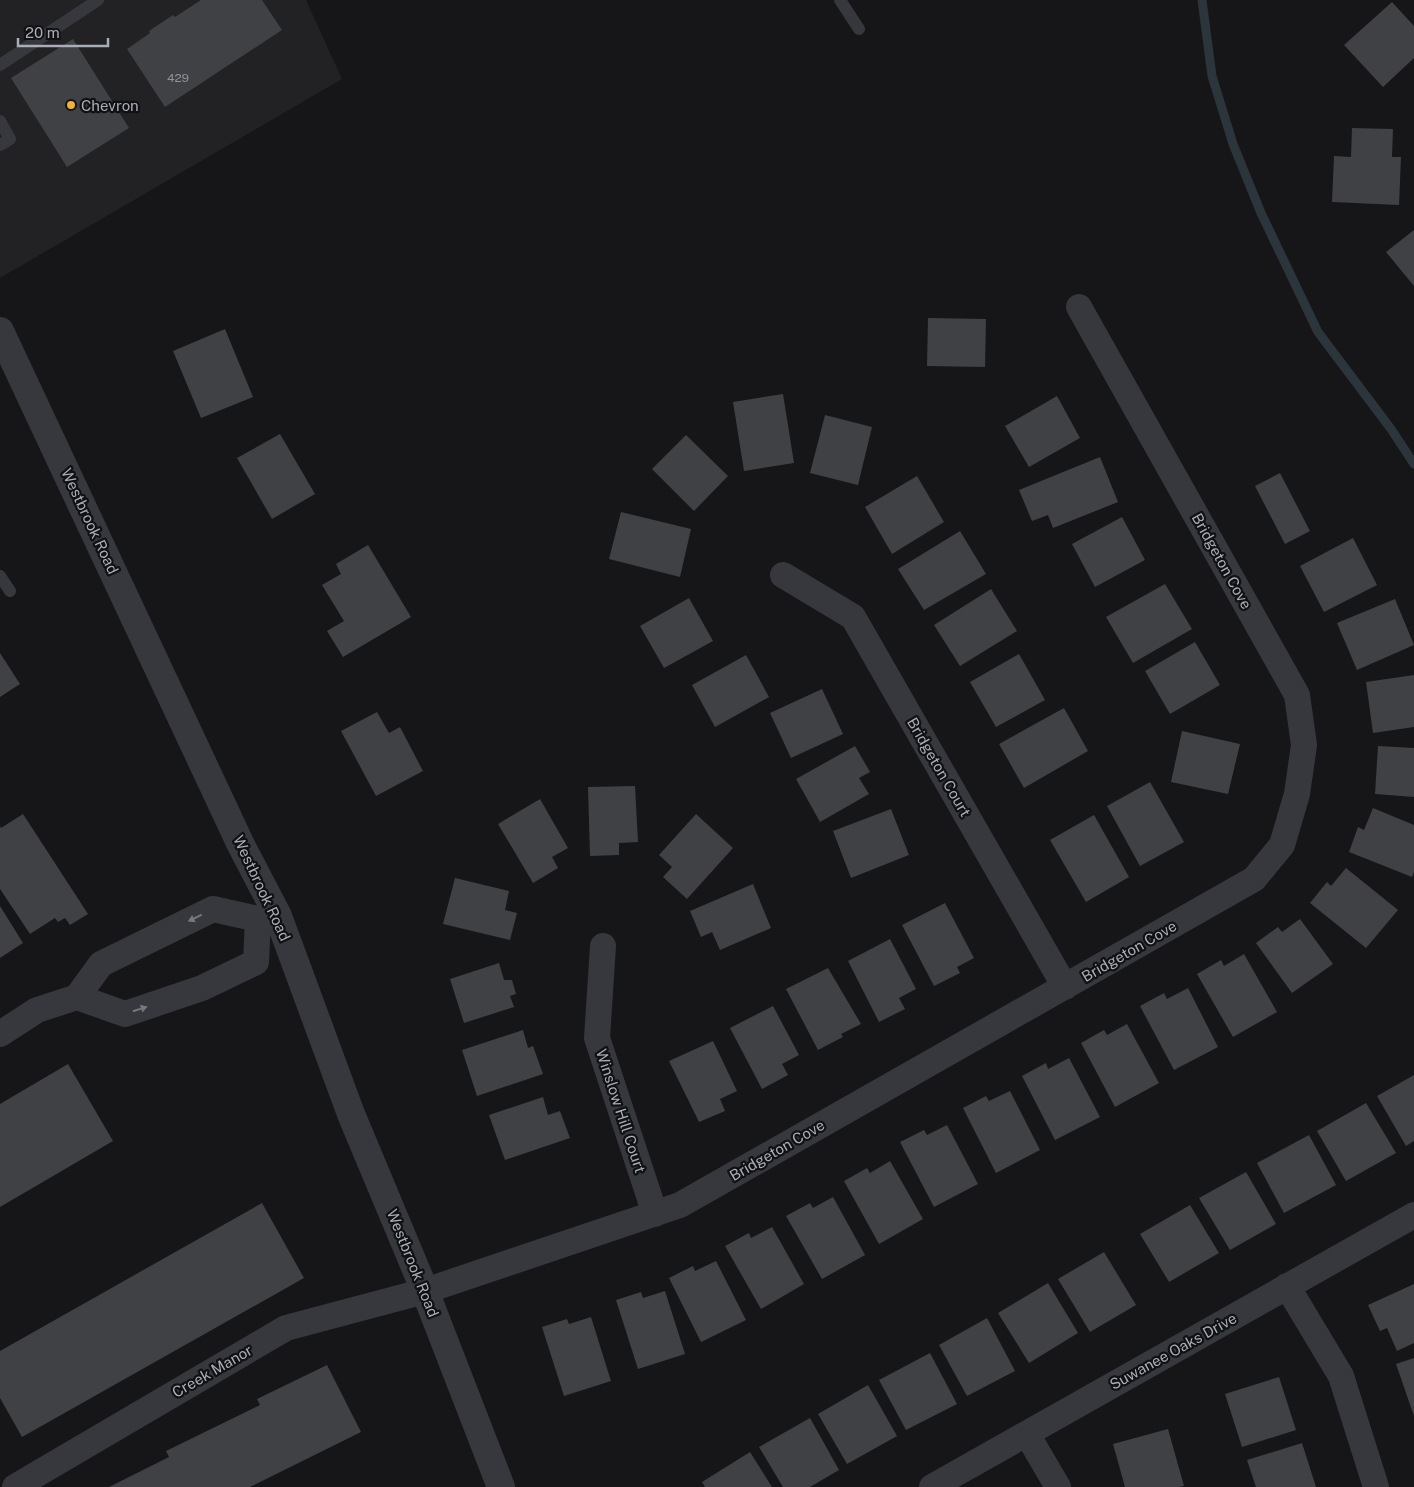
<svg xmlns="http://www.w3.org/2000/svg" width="1414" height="1487" viewBox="0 0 1414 1487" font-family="'Public Sans',sans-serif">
	<rect width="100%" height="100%" fill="#161618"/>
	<!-- built -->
	<path fill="#222225" d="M0,0H306L342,79L0,278Z"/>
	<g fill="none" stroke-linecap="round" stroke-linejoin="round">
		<!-- stream -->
		<path stroke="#2c353c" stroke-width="9" d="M1202,0L1212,76L1233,144L1261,213L1318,332L1391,429L1414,464"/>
	</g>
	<!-- building -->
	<path fill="#404145" d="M201,0H262L282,30L165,107L127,49L150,33L149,31L173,15L175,17Z
		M1392,2L1414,26V58L1383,87L1344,45Z
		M73,39L129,128L67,167L11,78Z
		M1352,128L1393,129L1392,157H1401L1399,205L1332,202L1334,156L1351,157Z
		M1414,230V286L1386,252Z
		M928,318L986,319L985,367L927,366Z
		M225,329L253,397L201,418L173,351Z
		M783,394L794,463L744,471L733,402Z
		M1057,396L1080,438L1029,467L1005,426Z
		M825,415L872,427L858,485L810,473Z
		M280,434L315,494L272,519L237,458Z
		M686,435L728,476L694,511L652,469Z
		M1100,457L1118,502L1053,528L1048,515L1032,521L1019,490Z
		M1280,473L1310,531L1285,544L1255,486Z
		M917,476L944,522L892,554L865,507Z
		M621,512L691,529L680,577L609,559Z
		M1122,517L1145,560L1095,587L1072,544Z
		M960,531L986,574L924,610L898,569Z
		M1353,538L1377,585L1324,612L1300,566Z
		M368,545L411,617L343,657L327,631L344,621L322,585L341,574L336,564Z
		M1165,584L1192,629L1133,663L1106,617Z
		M991,589L1017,631L960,666L934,625Z
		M689,598L713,641L664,668L640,626Z
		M1395,599L1414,645L1357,670L1337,623Z
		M1195,642L1220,685L1170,714L1145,671Z
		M0,653L20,684L0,697Z
		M1019,654L1045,700L996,727L970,682Z
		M746,655L769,697L715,727L692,685Z
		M1414,675V727L1373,733L1366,682Z
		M822,689L843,734L791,758L770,713Z
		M1064,708L1088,751L1024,788L999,744Z
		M377,712L389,733L400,727L423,771L376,796L341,731Z
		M1182,731L1240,744L1228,794L1171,782Z
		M855,746L870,772L859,778L869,794L820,822L796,779Z
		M1378,746L1414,748V797L1375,794Z
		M1150,782L1184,842L1140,866L1107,806Z
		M635,786L638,842L619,843V855L590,856L588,787Z
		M540,799L568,848L552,857L558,868L533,883L498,824Z
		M1373,808L1414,825V872L1412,877L1349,852L1358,827L1364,830Z
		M891,809L909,855L851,878L833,831Z
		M23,814L88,914L70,925L65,918L58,922L55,918L30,934L0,889V826L1,828Z
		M696,814L733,848L687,899L663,877L672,867L659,855Z
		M1094,815L1129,877L1086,902L1050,840Z
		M1346,868L1398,910L1366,948L1310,903L1327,882L1331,886Z
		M455,878L509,891L505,910L517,913L510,940L443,924Z
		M753,884L771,928L720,950L712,932L701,937L690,911Z
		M945,903L974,958L957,967L960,973L934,986L902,925Z
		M0,906L23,943L0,958Z
		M1300,919L1333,964L1292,993L1256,943L1278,927L1282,932Z
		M890,939L916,989L899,998L905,1009L879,1022L848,961Z
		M1244,954L1277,1012L1233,1037L1197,974L1221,960L1224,966Z
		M499,963L504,980H512L516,994L510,996L514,1007L464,1023L450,979Z
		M828,968L861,1024L841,1034L843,1037L818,1050L786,989Z
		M1188,988L1218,1047L1174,1070L1140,1006L1164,993L1167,999Z
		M773,1006L799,1055L782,1064L788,1075L762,1089L730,1028Z
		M1127,1024L1159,1083L1115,1107L1081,1043L1104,1030L1107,1035Z
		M523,1030L528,1048L533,1046L543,1074L477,1096L462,1050Z
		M713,1041L737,1091L720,1099L725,1111L699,1122L669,1061Z
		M1069,1058L1100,1117L1055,1140L1022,1076L1046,1063L1048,1069Z
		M68,1064L113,1141L0,1207V1104Z
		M1414,1075V1141L1406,1146L1377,1096Z
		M1010,1091L1040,1150L996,1173L963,1108L986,1096L989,1101Z
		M543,1097L548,1115L560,1111L570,1138L505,1160L489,1115Z
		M1366,1103L1396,1153L1346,1181L1317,1131Z
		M947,1125L978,1184L934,1207L900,1142L924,1130L927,1135Z
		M1309,1135L1336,1185L1284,1213L1257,1163Z
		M890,1161L923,1219L879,1244L844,1181L867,1168L870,1173Z
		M1246,1172L1276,1224L1230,1250L1199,1198Z
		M833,1197L865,1255L822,1279L786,1216L810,1203L813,1208Z
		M262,1203L304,1278L22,1437L0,1398V1351Z
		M1190,1205L1219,1253L1169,1282L1140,1234Z
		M772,1227L804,1284L761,1309L725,1246L749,1233L751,1238Z
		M1104,1252L1136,1305L1090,1332L1058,1279Z
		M716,1261L746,1320L701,1342L669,1278L693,1266L695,1271Z
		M1048,1283L1078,1333L1029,1363L998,1313Z
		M1414,1284V1343L1397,1351L1387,1328L1380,1331L1368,1305Z
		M665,1291L685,1354L638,1369L616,1300L641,1292L643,1298Z
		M591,1317L611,1381L564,1396L542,1327L567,1319L569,1324Z
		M987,1318L1015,1371L967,1396L939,1345Z
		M930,1353L957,1404L906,1430L879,1380Z
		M1414,1358V1416L1396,1364Z
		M327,1365L361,1432L250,1487H109L169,1457L166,1451L260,1405L257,1399Z
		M1279,1377L1296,1430L1242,1447L1225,1394Z
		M868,1385L897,1436L847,1464L818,1414Z
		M810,1418L839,1470L810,1487H783L759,1447Z
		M1168,1429L1184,1486L1179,1487H1125L1113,1444Z
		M1302,1443L1316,1487H1256L1247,1460Z
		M750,1452L772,1487H705L702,1482Z"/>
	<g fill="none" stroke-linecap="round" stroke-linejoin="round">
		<!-- service -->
		<path stroke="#37383d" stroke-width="12" d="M840,0L859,29
			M0,65L98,0
			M0,121L10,139L0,145
			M0,576L10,591"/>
		<!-- minor -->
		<path stroke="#37383d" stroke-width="26" d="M783,575L853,617L1065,987
			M603,946L597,1038L655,1214
			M77,997L125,1014L202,988L256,962L258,919
			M0,1034L37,1010L77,997L101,964L213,909L258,919L278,916
			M1287,1286L1341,1376L1376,1487
			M1027,1434L1058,1487
			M15,1487L286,1328L425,1291L680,1205L1254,879L1282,845L1297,794L1304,745L1297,695L1079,307
			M932,1487L1414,1215"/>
		<!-- tertiary -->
		<path stroke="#37383d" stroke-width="28" d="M0,331L241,845L278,916L351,1114L425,1291L501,1487"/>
	</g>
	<!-- one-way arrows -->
	<defs><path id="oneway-solid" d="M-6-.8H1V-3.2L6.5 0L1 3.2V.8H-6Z" transform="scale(1.25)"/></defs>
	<g fill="#757881">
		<use href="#oneway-solid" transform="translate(195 918) rotate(154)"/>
		<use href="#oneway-solid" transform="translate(140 1009) rotate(-18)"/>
	</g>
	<!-- markers -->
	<circle fill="#f2b134" stroke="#111113" stroke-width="2" cx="71" cy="105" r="5"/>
	<g text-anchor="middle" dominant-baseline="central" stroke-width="4.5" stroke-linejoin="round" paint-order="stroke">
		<!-- number labels -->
		<g font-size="12" fill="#8e929b">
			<text x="178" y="78">429</text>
		</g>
		<!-- poi labels -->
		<g font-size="15" fill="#a8adb8" stroke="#111113" text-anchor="start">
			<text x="81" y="105">Chevron</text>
		</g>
		<!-- street labels -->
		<g font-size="15" fill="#a8adb8" stroke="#111113">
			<text transform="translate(90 521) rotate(65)">Westbrook Road</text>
			<text transform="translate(1222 561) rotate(61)">Bridgeton Cove</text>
			<text transform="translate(939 767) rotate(60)">Bridgeton Court</text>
			<text transform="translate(262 888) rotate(65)">Westbrook Road</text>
			<text transform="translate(1129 951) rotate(-30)">Bridgeton Cove</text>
			<text transform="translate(621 1111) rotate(72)">Winslow Hill Court</text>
			<text transform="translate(777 1150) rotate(-30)">Bridgeton Cove</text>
			<text transform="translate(413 1263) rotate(68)">Westbrook Road</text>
			<text transform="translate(1173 1351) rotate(-29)">Suwanee Oaks Drive</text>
			<text transform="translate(212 1371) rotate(-30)">Creek Manor</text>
		</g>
	</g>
	<!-- scale -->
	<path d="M18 38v8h90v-8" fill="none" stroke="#a8adb8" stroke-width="2.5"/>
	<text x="25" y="38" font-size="15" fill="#a8adb8" stroke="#111113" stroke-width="4" paint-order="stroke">20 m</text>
</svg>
